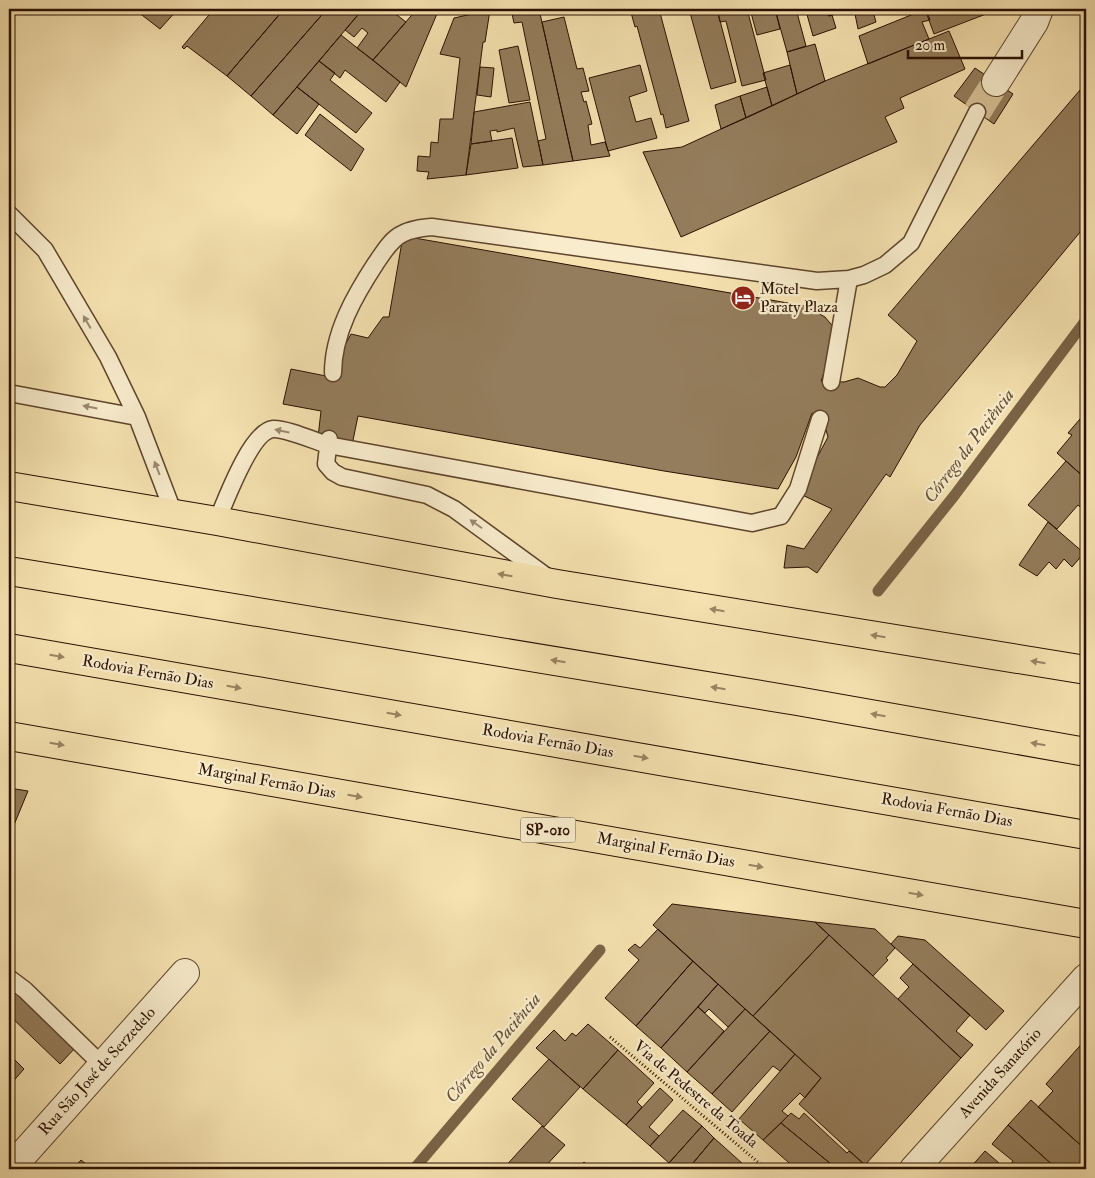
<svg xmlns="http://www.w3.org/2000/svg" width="1095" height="1178" viewBox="0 0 1095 1178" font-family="'IM FELL Double Pica',serif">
	<rect width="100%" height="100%" fill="#f5e2b0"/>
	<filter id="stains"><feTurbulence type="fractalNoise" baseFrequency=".004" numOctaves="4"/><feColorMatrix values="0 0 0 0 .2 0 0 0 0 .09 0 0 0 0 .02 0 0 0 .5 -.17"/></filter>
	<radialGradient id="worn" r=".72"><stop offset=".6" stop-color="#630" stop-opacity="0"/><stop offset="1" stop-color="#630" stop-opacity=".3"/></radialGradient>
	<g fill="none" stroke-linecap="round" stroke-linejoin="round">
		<!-- stream -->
		<path stroke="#7a6346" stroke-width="11" d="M878,591L954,496L1086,320
			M414,1169L600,950"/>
	</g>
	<!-- building -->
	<path fill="#947d5c" stroke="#2a1000" d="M141,9H178L160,29L138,12Z
		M214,9H284L227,76L187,46L184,49L182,47Z
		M284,9H327L251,96L227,76Z
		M327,9H363L273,115L251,96Z
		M363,9H395L393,12L406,22L373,60L357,48L368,33L362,28L354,37L345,30Z
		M417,9H439L406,87L373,60Z
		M511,9H539L573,161L543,165L538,141L546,139L522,22L514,23Z
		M630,9H659L689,121L666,128L663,114L661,115L637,26L635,27Z
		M689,9H717L736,82L711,89Z
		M717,9H747L766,80L742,86L726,21L720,22Z
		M750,9H775L780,29L757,35Z
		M775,9H796L806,46L787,52Z
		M812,9H825L829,16L832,15L836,28L813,36L806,11Z
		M825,9H851L829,16Z
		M854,9H890L874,15L876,22L858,29Z
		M925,9H985L986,14L934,34Z
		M926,9L930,20L922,22L929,39L868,64L859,36Z
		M490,10L485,42H483L466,175L427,179L429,172L417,171L418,156L430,157L431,142L438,143L440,119H453L460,58L440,54L454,18Z
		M564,17L577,69L583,68L589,91L581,92L584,102L586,101L592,124L588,125L591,145L605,142L610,156L573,161L542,22Z
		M949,31L965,69L900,98L904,108L885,117L897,142L681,237L643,152L682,147L825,81Z
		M341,35L400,82L386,102L345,70L340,78L319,61Z
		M815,44L825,81L797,94L787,52Z
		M518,46L530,100L509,103L499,50Z
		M319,61L335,73L330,80L372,113L356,133L297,87Z
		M640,65L647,91L629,97L636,122L651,118L657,138L608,151L589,78Z
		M790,65L797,94L772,106L763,73Z
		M480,67L494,68L491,97L477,95Z
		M975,68L1013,94L994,124L954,96Z
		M1086,83V225L920,425L890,477L886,474L817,573L808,567L784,568L787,545L804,549L832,509L798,493L828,437L824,423L812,413L796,457L778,489L664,471L358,416L352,445L318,437L321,411L283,404L291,369L326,376L327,371L335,364L351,334L368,338L383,317H389L403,236L805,306L825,317L834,328L835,344L821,381L844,382L858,378L880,387H885L897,375L917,341L888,315Z
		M297,87L319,104L297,134L273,115Z
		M767,87L772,106L746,118L740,96Z
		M740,96L746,118L721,129L715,105Z
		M530,102L543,165L523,167L514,128L497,132V130L490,131L492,141L471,144L474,112Z
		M320,114L364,149L351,171L305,135Z
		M512,138L518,168L466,175L471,144Z
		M1086,412V479L1057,453L1072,435L1068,433Z
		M1066,461L1086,479V512L1078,505L1057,529L1028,505Z
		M1048,522L1084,553L1072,567L1064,559L1056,569L1049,562L1037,576L1019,565Z
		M9,788L28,791L9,837Z
		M672,904L815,922L829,935L753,1016L653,925Z
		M815,922L875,929L895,948L886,958L888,960L873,976Z
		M658,929L693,961L636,1026L605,998L639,960L628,950L635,944L640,948Z
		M829,935L961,1058L865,1165L799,1104L821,1078L753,1016Z
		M898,936L925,940L1004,1011L986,1030L891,944Z
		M693,961L718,984L661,1048L636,1026Z
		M913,964L970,1015L956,1031L973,1045L961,1058L898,999L909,987L900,978Z
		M718,984L745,1009L728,1027L709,1009L705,1013L698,1007Z
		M16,986L77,1046L60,1064L9,1015V994Z
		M698,1007L724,1031L687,1072L661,1048Z
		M745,1009L770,1031L712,1094L687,1072Z
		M588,1024L618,1050L583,1089L536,1048L554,1030L565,1041L572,1033L576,1036Z
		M770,1031L795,1054L780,1071L773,1066L732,1112L712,1094Z
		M1086,1039V1150L1038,1107L1053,1091L1046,1084Z
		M618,1050L654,1083L637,1102L642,1107L626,1125L583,1089Z
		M9,1054L24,1069L9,1086Z
		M795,1054L821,1078L805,1098L800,1093L782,1111L788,1116L763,1140L739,1119Z
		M549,1059L580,1087L544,1127L512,1099Z
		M660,1088L673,1100L649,1127L659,1136L650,1146L626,1125Z
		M1031,1100L1086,1150V1169H1057L1008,1125Z
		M683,1110L702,1126L669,1163L650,1146Z
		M791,1113L799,1119L804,1113L847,1153L849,1151L865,1165L861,1169H837L781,1123Z
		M781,1123L837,1169H796L763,1140Z
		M1008,1125L1057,1169H1014L1010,1165L1013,1161L992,1144Z
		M542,1126L565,1145L543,1169H503Z
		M702,1126L714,1138L688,1169H676L669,1163Z
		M714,1138L743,1164L738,1169H688Z
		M985,1151L1006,1169H969Z
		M81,1160L92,1169H73Z
		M584,1162L592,1169H577Z
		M127,1163L134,1169H122Z"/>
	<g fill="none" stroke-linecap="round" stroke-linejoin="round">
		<!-- minor-tunnel -->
		<path stroke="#d7c296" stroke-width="28" stroke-dasharray="28 14" stroke-linecap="butt" d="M977,112L996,82"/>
		<defs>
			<path id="service" d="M9,214L45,250L108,357L137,417L174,514
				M333,373C333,333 355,295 376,263C383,253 391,239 402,234C411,229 422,228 432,227L817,281L849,279L864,275L885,265L911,243L977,112
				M831,382L849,279
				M9,393L137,417
				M329,439L326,464L333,472L342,477L427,495L454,509L550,579
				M217,521C225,502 251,431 273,429C285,428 315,441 328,445L752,523L781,516L798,489L820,419
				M9,978L25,990L102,1065"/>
			<path id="minor" d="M996,82L1034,22L1039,9
				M10,1169L185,973"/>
			<path id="tertiary" d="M914,1169L1086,978"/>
			<path id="trunk" d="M9,486L217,521L557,584L1086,670
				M9,736L1086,924"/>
			<path id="motorway" d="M9,571L797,701L1086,752
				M9,648L1086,835"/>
		</defs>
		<!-- service casing -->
		<use href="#service" stroke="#5d442c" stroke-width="19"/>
		<!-- minor casing -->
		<use href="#minor" stroke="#5d442c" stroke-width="30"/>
		<!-- tertiary casing -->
		<use href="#tertiary" stroke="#5d442c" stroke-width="30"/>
		<!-- trunk casing -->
		<use href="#trunk" stroke="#2a1000" stroke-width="30"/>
		<!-- motorway casing -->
		<use href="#motorway" stroke="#2a1000" stroke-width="30"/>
		<!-- path -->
		<path stroke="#2a1000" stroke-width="3" stroke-dasharray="1 2.5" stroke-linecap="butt" d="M610,1037L766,1169"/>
		<!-- service -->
		<use href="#service" stroke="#f8eccc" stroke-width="16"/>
		<!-- minor -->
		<use href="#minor" stroke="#f8eccc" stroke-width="28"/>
		<!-- tertiary -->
		<use href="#tertiary" stroke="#f8eccc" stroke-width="28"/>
		<!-- trunk -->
		<use href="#trunk" stroke="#f5e2b0" stroke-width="28"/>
		<!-- motorway -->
		<use href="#motorway" stroke="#f5e2b0" stroke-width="28"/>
	</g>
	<!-- one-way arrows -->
	<defs><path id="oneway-solid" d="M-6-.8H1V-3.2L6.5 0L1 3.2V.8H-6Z" transform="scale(1.25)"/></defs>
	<g fill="#9b8970">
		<use href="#oneway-solid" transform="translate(87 322) rotate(-120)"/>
		<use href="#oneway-solid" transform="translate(90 407) rotate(-169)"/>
		<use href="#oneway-solid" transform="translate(282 431) rotate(-168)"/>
		<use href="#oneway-solid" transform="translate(157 468) rotate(-111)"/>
		<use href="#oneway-solid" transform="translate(476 524) rotate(-145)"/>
	</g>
	<g fill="#9a8461">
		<use href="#oneway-solid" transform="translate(505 575) rotate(-170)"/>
		<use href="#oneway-solid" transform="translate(717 610) rotate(-171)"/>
		<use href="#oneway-solid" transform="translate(878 636) rotate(-171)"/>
		<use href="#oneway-solid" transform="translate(57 656) rotate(10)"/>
		<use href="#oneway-solid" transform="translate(558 661) rotate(-171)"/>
		<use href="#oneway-solid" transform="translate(1038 662) rotate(-171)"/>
		<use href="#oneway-solid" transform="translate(234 687) rotate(10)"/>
		<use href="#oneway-solid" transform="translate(718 688) rotate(-171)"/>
		<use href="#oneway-solid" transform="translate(394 714) rotate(10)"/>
		<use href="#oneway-solid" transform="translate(878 715) rotate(-170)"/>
		<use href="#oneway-solid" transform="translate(57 744) rotate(10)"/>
		<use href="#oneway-solid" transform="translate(1038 744) rotate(-170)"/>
		<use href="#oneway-solid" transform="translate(641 757) rotate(10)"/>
		<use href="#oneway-solid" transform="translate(355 796) rotate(10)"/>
		<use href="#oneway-solid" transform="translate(756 866) rotate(10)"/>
		<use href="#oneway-solid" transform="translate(916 894) rotate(10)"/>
	</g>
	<!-- icons -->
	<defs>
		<symbol id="hotel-disc" viewBox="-11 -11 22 22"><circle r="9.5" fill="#8f2418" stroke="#f8eccc"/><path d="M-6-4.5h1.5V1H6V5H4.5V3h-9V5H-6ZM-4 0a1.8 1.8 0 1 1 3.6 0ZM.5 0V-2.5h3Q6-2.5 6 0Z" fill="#fff"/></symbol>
	</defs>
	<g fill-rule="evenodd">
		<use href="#hotel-disc" x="729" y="284" width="28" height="28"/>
	</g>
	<g text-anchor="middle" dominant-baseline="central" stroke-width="4.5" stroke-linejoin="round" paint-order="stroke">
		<!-- shield labels -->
		<rect fill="#f8eccc" stroke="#68523d" stroke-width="1" x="520.5" y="817.5" width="55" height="25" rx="4"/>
		<g font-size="15" font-weight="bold" fill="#2a1000">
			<text x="548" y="830">SP-010</text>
		</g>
		<!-- poi labels -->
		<g font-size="16" fill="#2a1000" stroke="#f8eccc" text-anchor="start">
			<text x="760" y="289">Motel<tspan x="760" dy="18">Paraty Plaza</tspan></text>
		</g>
		<!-- street labels -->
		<g font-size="16" fill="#2a1000" stroke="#f8eccc">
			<text transform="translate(148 672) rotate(10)">Rodovia Fernão Dias</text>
			<text transform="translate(548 741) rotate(10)">Rodovia Fernão Dias</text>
			<text transform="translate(267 781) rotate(10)">Marginal Fernão Dias</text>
			<text transform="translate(947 810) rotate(10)">Rodovia Fernão Dias</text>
			<text transform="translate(666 850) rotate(10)">Marginal Fernão Dias</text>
			<text transform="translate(97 1071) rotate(-48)">Rua São José de Serzedelo</text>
			<text transform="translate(1000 1073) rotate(-48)">Avenida Sanatório</text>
			<text transform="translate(696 1094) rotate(40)">Via de Pedestre da Toada</text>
		</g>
		<!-- water labels -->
		<g font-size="18" font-style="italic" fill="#664f34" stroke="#f8eccc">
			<text transform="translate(969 446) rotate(-53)">Córrego da Paciência</text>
			<text transform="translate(493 1048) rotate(-50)">Córrego da Paciência</text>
		</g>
	</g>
	<!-- margin -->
	<rect width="1095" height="1178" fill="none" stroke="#f5e2b0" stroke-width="30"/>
	<rect x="10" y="10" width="1075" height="1158" fill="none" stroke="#2a1000" stroke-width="2.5"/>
	<rect x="15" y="15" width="1065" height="1148" fill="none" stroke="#2a1000"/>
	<!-- scale -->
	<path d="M908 50v8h114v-8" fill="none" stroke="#2a1000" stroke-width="2.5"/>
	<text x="915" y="50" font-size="15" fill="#2a1000" stroke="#f8eccc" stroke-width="4" paint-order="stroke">20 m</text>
	<rect width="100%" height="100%" filter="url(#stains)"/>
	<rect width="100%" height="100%" fill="url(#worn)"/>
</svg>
